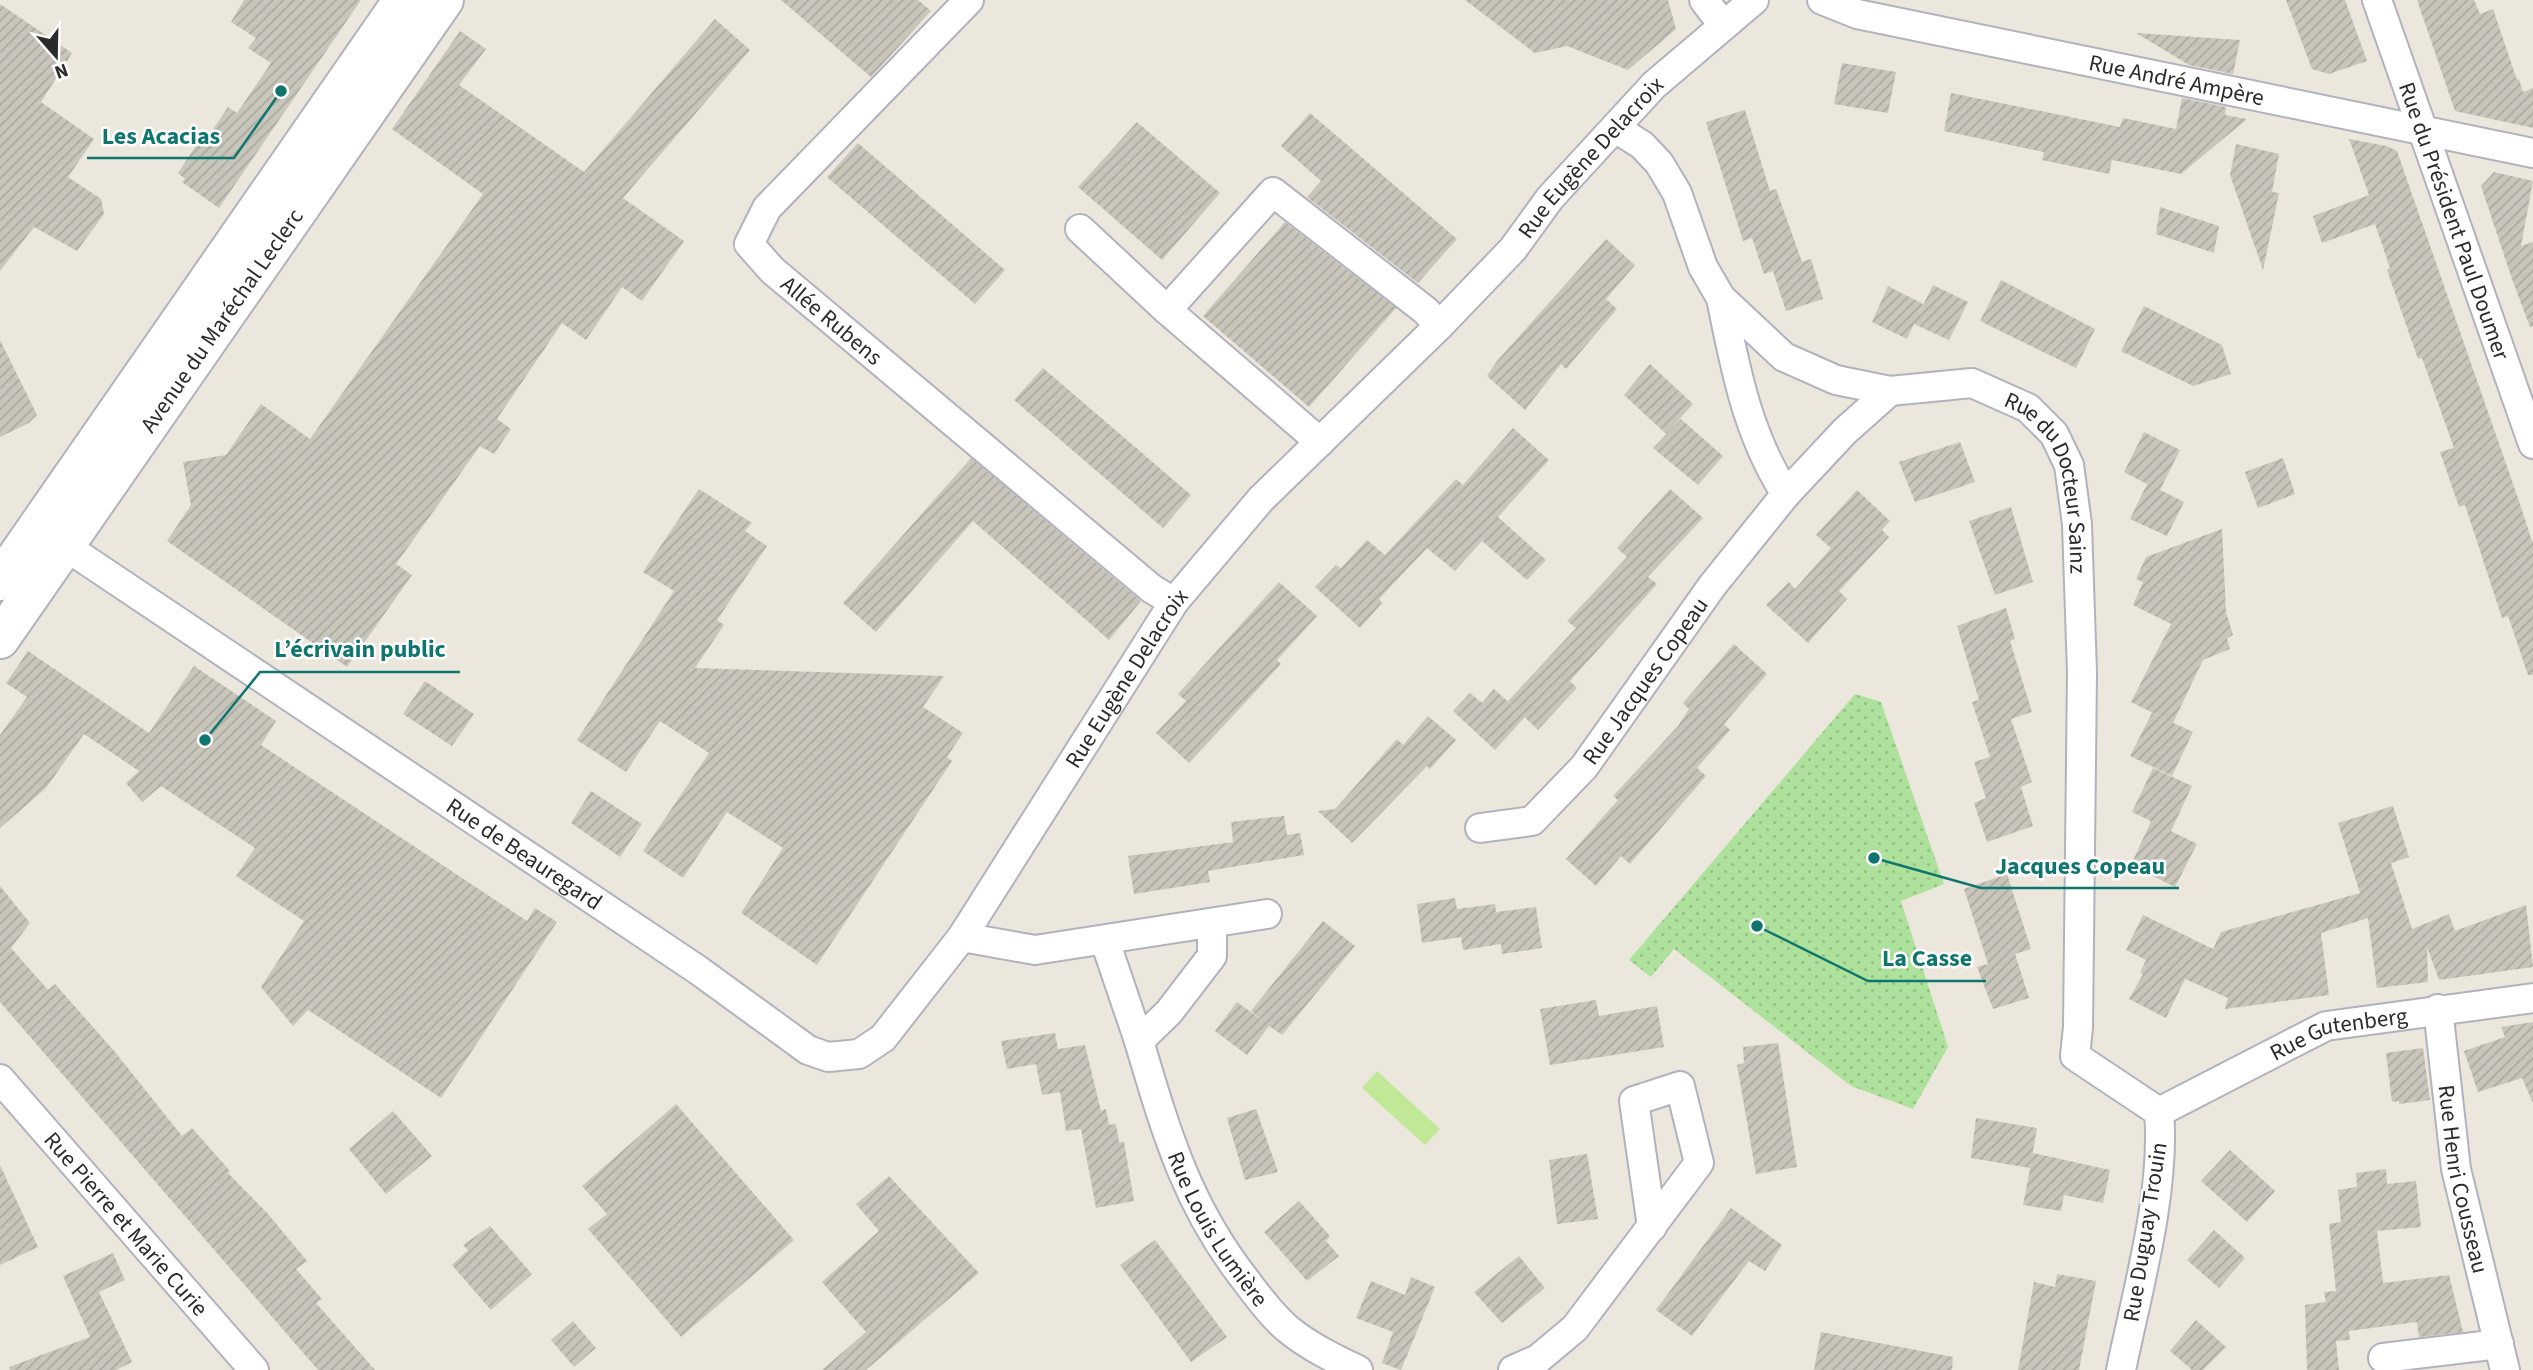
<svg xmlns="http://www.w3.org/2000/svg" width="2533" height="1370" viewBox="0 0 2533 1370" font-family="'Source Sans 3',sans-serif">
	<defs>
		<pattern id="green-dots" width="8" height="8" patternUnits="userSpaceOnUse" patternTransform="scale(1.75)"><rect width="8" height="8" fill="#aee19b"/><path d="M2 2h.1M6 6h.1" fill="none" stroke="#96c186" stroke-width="1.8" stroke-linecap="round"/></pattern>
		<pattern id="building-hatch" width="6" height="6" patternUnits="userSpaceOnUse" patternTransform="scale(1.75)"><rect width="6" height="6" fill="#c8c5bb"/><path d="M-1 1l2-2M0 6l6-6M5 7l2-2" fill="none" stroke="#aca9a1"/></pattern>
	</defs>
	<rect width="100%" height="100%" fill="#ece7dd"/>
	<!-- green -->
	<path fill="url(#green-dots)" d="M1855,694L1881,702L1944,884L1901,901L1948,1047L1913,1109L1851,1086L1674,949L1651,977L1629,960Z"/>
	<!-- pitch -->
	<path fill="#c0e897" d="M1377,1071L1440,1129L1425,1145L1362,1088Z"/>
	<!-- building -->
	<path fill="url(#building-hatch)" d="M244,0H361L219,208L182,182L185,179L178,173L199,141L203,144L228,107L237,113L271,63L248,48L256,38L231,22Z
		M781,0H918L931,11L871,77Z
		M1465,0H1668L1676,29L1628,70L1567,46L1535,53Z
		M2286,0H2345L2367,61L2329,74L2312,69Z
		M2417,0H2474L2480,14L2493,9L2517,80L2519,79L2523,92L2533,88V128L2455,111Z
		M0,4L72,53L41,102L94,139L68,177L101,199L104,214L77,251L34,227L0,271Z
		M715,19L750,50L623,198L684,241L642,301L622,287L586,340L562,323L497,419L511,429L494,454L480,446L396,564L412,575L347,667L167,541L191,505L183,462L226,455L261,404L310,439L483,194L392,129L460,31L486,49L459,85L584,172Z
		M2136,33L2240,40L2233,74L2189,65Z
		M1842,63L1896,72L1888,113L1834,104Z
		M1951,93L2120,127L2123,118L2176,129L2182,98L2226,107L2225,115L2247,119L2181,174L2112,160L2109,174L2042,160L2044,152L1944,131Z
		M1745,110L1770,191L1776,189L1802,262L1811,259L1823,299L1786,311L1773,271L1764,274L1752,238L1743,241L1706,122Z
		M1310,113L1457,239L1418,283L1307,197L1321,181L1281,146Z
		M1137,122L1220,193L1162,260L1078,187Z
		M2349,139L2387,146L2397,151L2519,501L2533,544V675H2528L2508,616L2502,618L2465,505L2459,507L2440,452L2454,448L2422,358L2418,359L2387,270L2390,268L2375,224L2322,243L2313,216L2369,195Z
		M858,143L1005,270L975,304L827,177Z
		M2236,144L2279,154L2272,192L2279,193L2263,270L2230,175Z
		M2494,172L2533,181L2521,246L2533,242V326L2530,327L2513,282L2481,186Z
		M2160,207L2219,226L2214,253L2156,234Z
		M1285,222L1396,308L1309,407L1203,316Z
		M1606,239L1635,265L1606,299L1617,309L1566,369L1561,364L1525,410L1487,376L1497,361Z
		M2001,280L2095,329L2076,368L1980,321Z
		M1933,285L1968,302L1949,340L1914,324L1907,339L1872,322L1888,286L1923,304L1918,315Z
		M2144,306L2222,345L2231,374L2193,386L2121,351Z
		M0,340L37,415L29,423L0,437Z
		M1650,364L1693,404L1666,434L1624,395Z
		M1043,368L1191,495L1163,528L1014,400Z
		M1681,419L1723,456L1698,485L1653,448Z
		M1513,428L1549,460L1498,517L1546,560L1527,580L1482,541L1455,571L1427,548L1379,599L1382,603L1360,628L1315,587L1336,565L1341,568L1367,540L1385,555L1456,479L1463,485Z
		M2144,432L2180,450L2160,490L2184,502L2167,536L2130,519L2147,484L2124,472Z
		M1960,442L1975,482L1915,502L1899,462Z
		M971,458L1141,601L1109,640L973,521L876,632L843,603Z
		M2283,458L2295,494L2258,508L2245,472Z
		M699,489L752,523L745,531L767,546L717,620L724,625L695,668L944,676L923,707L963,733L947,757L952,761L817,965L741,913L783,848L727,812L683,878L643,851L709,753L660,721L626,772L577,740L674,591L643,572Z
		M1670,489L1703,518L1648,577L1657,584L1570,681L1577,688L1538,730L1508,701L1576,628L1567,621L1627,557L1617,548Z
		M1857,490L1890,521L1882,530L1889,537L1839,591L1847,599L1808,643L1766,605L1789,582L1795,589L1831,548L1816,535Z
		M2011,507L2033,582L1995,595L1969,521Z
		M2222,529L2226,612L2233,635L2227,638L2230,649L2203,660L2173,723L2131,702L2171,624L2133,605L2143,582L2136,579L2146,557Z
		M1279,582L1317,616L1277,660L1281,664L1189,763L1156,733L1186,701L1178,694Z
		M2006,608L2015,639L2010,641L2032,712L2011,719L2032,782L2021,787L2033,826L1987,842L1974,803L1986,798L1974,762L1990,757L1972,702L1979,700L1957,626Z
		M1734,644L1767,674L1724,724L1730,730L1697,768L1706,776L1630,864L1621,856L1596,886L1566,859L1618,800L1613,796L1678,726L1689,709L1683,703Z
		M28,651L149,733L194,666L276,721L261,745L527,921L535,908L557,922L441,1098L308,1010L293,1026L261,987L304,921L236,876L255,848L161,786L142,802L126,783L139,771L84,734L46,788L0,828V735L27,697L6,683Z
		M425,681L474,714L452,746L403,714Z
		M1494,689L1525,717L1495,750L1453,711L1470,693L1482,703Z
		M2152,713L2193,732L2172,776L2130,756Z
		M1428,716L1456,740L1430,769L1427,766L1352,843L1318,811L1335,809L1397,739L1403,745Z
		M2153,768L2192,786L2171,831L2197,844L2175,887L2131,865L2151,821L2132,812Z
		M591,791L642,824L620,857L571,823Z
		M2393,806L2409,857L2391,863L2412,929L2449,914L2455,931L2526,905L2533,967L2439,980L2427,947L2428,982L2377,988L2368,918L2321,933L2329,995L2225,1009L2228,998L2185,979L2166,1018L2129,999L2143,974L2140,973L2146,960L2126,950L2143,915L2213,949L2221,932L2360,893L2338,823Z
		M1284,816L1287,835L1300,833L1304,855L1208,871L1210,882L1134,894L1128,856L1233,842L1231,822Z
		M2007,874L2031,949L2015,954L2029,998L1993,1009L1977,967L1988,964L1964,889Z
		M0,886L30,923L11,948L48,990L55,984L115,1052L182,1136L192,1128L230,1171L228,1173L268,1214L307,1261L296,1269L322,1299L316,1303L375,1370H318L0,1002Z
		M1455,898L1457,909L1495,904L1496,912L1536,907L1542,948L1502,954L1501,944L1463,950L1461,937L1422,943L1417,904Z
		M1323,921L1355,946L1282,1035L1269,1026L1247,1055L1215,1031L1237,1002L1263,1021L1251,1011Z
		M1596,1000L1599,1016L1657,1006L1664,1047L1550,1065L1540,1009Z
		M2533,1022V1103L2522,1078L2478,1092L2464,1051L2505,1037L2501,1027Z
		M1055,1033L1058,1049L1085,1045L1101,1111L1106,1109L1109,1125L1116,1124L1119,1142H1124L1134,1201L1096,1208L1081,1129L1066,1131L1060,1092L1042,1095L1036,1064L1007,1069L1001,1041Z
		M1778,1043L1797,1167L1756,1174L1737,1065L1744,1063L1743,1047Z
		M2423,1048L2430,1100L2399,1104V1101L2392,1102L2386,1053Z
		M676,1104L794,1240L681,1337L588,1229L607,1214L582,1186Z
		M1256,1109L1278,1172L1245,1180L1227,1118Z
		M393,1111L432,1156L386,1194L349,1149Z
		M1976,1118L2037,1128L2031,1164L2033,1153L2110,1170L2103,1203L2064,1195L2061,1211L2023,1205L2030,1168L1971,1158Z
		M2230,1150L2275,1191L2247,1222L2201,1181Z
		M1587,1154L1598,1219L1557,1224L1549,1160Z
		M0,1165L38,1247L0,1265Z
		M2386,1169L2387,1184L2416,1181L2421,1227L2377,1231L2383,1283L2449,1275L2463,1332L2419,1337L2417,1322L2349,1331L2350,1340L2336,1341L2339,1370H2307L2305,1305L2326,1302L2324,1292L2336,1291L2329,1224L2341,1222L2338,1190L2357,1187L2356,1173Z
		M889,1176L979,1273L866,1370H822L866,1332L822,1282L879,1231L856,1204Z
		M1299,1201L1330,1236L1326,1241L1339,1256L1307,1281L1264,1232Z
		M1731,1208L1782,1245L1765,1271L1749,1261L1692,1336L1656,1310Z
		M490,1226L532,1274L491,1310L452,1265L468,1250L463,1245Z
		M2214,1230L2245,1258L2219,1288L2187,1260Z
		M1155,1240L1227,1337L1191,1362L1120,1265Z
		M113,1253L125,1280L99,1292L132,1362L116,1370H10L9,1367L90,1337L63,1276Z
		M1519,1256L1545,1288L1502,1323L1474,1292Z
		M2057,1274L2096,1281L2079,1370H2018L2034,1282L2055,1287Z
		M1411,1277L1435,1287L1401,1370L1382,1363L1393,1332L1356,1318L1371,1281L1405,1295Z
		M2196,1320L2226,1347L2203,1370H2192L2170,1351Z
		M573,1321L596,1348L574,1367L551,1340Z
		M1821,1332L1953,1357L1952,1370H1814Z"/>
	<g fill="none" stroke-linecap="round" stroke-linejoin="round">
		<defs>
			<g id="street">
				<path id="s1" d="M969,0L767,208L749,244L772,270L1152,589L1174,602"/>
				<path d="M1704,0L1723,25"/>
				<path id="s2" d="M1822,0L1857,14L2533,153"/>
				<path id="s3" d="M2377,0L2533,444"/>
				<path id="s4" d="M1615,128L1642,145L1659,163L1677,193L1703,267L1721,298L1784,357L1836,380L1890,391L1972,383L2028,408L2054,434L2069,465L2077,524L2082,673L2078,1027L2075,1056L2159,1112C2166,1191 2137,1292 2121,1370"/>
				<path d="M1080,229L1167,310L1320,442"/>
				<path d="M1721,298C1735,367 1747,434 1786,494"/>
				<path d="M1167,310L1273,192L1426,311L1439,326"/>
				<path id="s5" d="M51,533L65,546L698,970L808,1050L828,1057L859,1054L883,1038L962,937L1174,602L1261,499L1439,326L1513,249L1550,198L1654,85L1754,0"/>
				<path id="s6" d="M1480,828L1532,821L1584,767L1712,586L1786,494L1845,431L1890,391"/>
				<path d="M962,937L1035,950L1267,914"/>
				<path d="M1105,941L1139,1041L1169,1012L1212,956V923"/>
				<path id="s7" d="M2438,1009L2456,1169L2505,1370"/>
				<path id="s8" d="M1139,1041C1166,1132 1187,1206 1247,1282C1259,1298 1273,1317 1289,1330C1310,1347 1335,1359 1358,1370"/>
				<path id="s9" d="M0,1079L254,1370"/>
				<path id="s10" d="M2159,1112L2326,1026L2533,998"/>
				<path d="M2383,1358L2499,1344"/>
				<path d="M1513,1370L1538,1359L1575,1328L1699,1163L1680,1086L1634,1101L1652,1227"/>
			</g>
			<g id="secondary">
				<path d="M0,581L403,0"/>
				<path id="s11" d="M0,639L444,0"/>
			</g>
		</defs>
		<!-- street casing -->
		<use href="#street" stroke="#b1b2be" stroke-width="32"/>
		<!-- secondary casing -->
		<use href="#secondary" stroke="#b1b2be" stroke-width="42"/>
		<!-- street -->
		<use href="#street" stroke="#fff" stroke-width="28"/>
		<!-- secondary -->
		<use href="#secondary" stroke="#fff" stroke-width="38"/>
	</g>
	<g text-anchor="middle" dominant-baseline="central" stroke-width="5" stroke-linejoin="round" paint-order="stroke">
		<!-- street labels -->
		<g font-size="23" fill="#2b2b2b" stroke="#fff">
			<text stroke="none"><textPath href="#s2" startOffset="364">Rue André Ampère</textPath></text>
			<text stroke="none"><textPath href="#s5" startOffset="2133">Rue Eugène Delacroix</textPath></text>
			<text stroke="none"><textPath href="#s3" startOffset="234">Rue du Président Paul Doumer</textPath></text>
			<text stroke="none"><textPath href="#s11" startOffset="388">Avenue du Maréchal Leclerc</textPath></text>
			<text stroke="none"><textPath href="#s1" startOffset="443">Allée Rubens</textPath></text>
			<text stroke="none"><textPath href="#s4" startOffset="626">Rue du Docteur Sainz</textPath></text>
			<text stroke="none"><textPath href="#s5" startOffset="1433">Rue Eugène Delacroix</textPath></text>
			<text stroke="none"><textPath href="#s6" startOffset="233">Rue Jacques Copeau</textPath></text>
			<text stroke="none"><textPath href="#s5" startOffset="572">Rue de Beauregard</textPath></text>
			<text stroke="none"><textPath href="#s10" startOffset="198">Rue Gutenberg</textPath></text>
			<text stroke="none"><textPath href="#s7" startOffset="172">Rue Henri Cousseau</textPath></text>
			<text stroke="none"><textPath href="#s9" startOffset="192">Rue Pierre et Marie Curie</textPath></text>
			<text stroke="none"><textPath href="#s8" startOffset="205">Rue Louis Lumière</textPath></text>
			<text transform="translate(2145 1232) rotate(-81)">Rue Duguay Trouin</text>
		</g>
	</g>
	<!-- callouts -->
	<path fill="none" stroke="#0f766e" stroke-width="2.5" d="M281 91L234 158H87M205 740L260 672H460M1874 858L1981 888H2179M1757 926L1868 981H1986"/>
	<g fill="#0f766e" stroke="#fff" stroke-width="2.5">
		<circle cx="281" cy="91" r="7"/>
		<circle cx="205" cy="740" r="7"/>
		<circle cx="1874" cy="858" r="7"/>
		<circle cx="1757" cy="926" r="7"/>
	</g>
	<g font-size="24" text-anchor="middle" font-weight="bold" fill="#0f766e" stroke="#fff" stroke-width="5" stroke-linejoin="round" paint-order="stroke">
		<text x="161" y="144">Les Acacias</text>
		<text x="360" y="657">L’écrivain public</text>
		<text x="2080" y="874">Jacques Copeau</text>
		<text x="1927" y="966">La Casse</text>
	</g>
	<!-- north arrow -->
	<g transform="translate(56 56) rotate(160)" stroke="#ffffff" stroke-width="5" paint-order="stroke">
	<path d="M0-5L12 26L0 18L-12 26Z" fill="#2b2b2b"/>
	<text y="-10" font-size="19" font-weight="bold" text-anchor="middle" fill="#2b2b2b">N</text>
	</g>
</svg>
